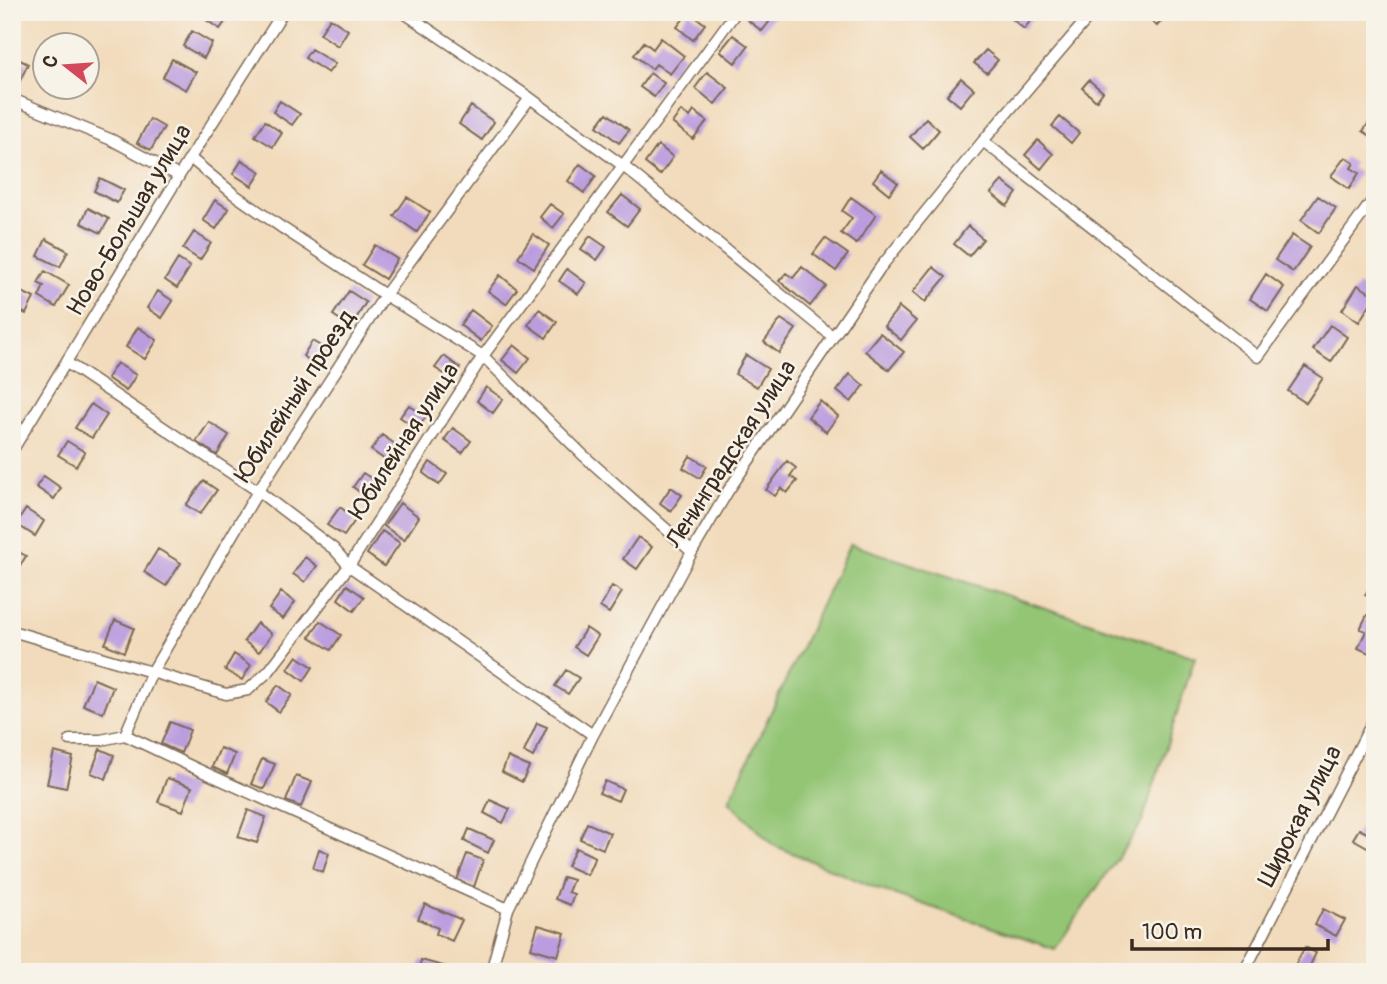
<svg xmlns="http://www.w3.org/2000/svg" width="1387" height="984" viewBox="0 0 1387 984" font-family="Pangolin,sans-serif">
	<rect width="100%" height="100%" fill="#f7f3e8"/>
	<filter id="ink" filterUnits="userSpaceOnUse"><feTurbulence type="fractalNoise" baseFrequency=".0143" numOctaves="2"/><feDisplacementMap in="SourceGraphic" scale="14" xChannelSelector="R" yChannelSelector="G"/><feConvolveMatrix kernelMatrix="1 2 1 2 8 2 1 2 1" color-interpolation-filters="sRGB"/></filter>
	<filter id="wash" filterUnits="userSpaceOnUse"><feTurbulence type="fractalNoise" baseFrequency=".00686" numOctaves="4" result="noise"/><feDisplacementMap in="SourceGraphic" scale="28" xChannelSelector="R" yChannelSelector="G"/><feGaussianBlur stdDeviation="1.57" result="paint"/><feColorMatrix in="noise" values="0 0 0 0 0 0 0 0 0 0 0 0 0 0 0 0 0 1.4 0 .05"/><feComposite in="paint" operator="in"/></filter>
	<g filter="url(#wash)">
		<rect width="100%" height="100%" fill="#f2dbbc"/>
		<!-- green -->
		<path fill="#93c575" stroke="#67784a" stroke-width="2" d="M850,544L1195,657L1142,822L1055,949L878,889L773,845L729,801Z"/>
		<g id="blocks">
			<!-- building -->
			<path fill="#bb9ddf" d="M200,12H223L229,16L220,29L199,15Z
				M689,12L705,24L693,40L677,27Z
				M749,12H777L762,31L745,18Z
				M1016,12H1030L1034,16L1024,29L1011,18Z
				M1146,12H1169L1157,26L1144,15Z
				M330,18L348,30L338,46L320,34Z
				M192,31L212,43L204,58L183,46Z
				M733,35L748,46L735,63L720,51Z
				M661,38L684,56L670,74L656,64L652,69L634,55L644,42L653,49Z
				M311,49L335,64L328,73L305,58Z
				M986,50L998,60L987,73L974,63Z
				M12,56L28,64L18,85L12,82Z
				M172,59L196,72L186,90L163,77Z
				M707,72L728,88L715,104L695,88Z
				M650,73L664,83L654,97L640,87Z
				M961,78L974,89L960,106L947,95Z
				M1089,80L1103,92L1096,101L1082,88Z
				M280,101L300,114L292,125L273,112Z
				M471,106L494,122L482,140L459,124Z
				M681,111L690,117L694,111L707,121L693,139L672,123Z
				M607,113L629,130L619,143L597,126Z
				M1375,114V139L1363,131Z
				M1060,117L1079,133L1071,143L1052,126Z
				M926,118L939,130L923,149L910,137Z
				M150,119L164,127L151,150L137,143Z
				M265,121L282,133L273,147L255,136Z
				M1038,140L1053,154L1041,169L1025,155Z
				M658,145L673,157L660,175L645,163Z
				M1345,157L1354,163L1351,168L1359,173L1349,189L1331,176Z
				M242,160L261,172L252,186L233,174Z
				M580,164L596,176L584,193L568,181Z
				M881,170L898,183L889,194L873,181Z
				M100,178L124,190L117,203L94,191Z
				M1002,181L1017,193L1007,206L991,193Z
				M622,195L640,209L627,226L608,212Z
				M1318,196L1336,208L1319,233L1301,220Z
				M407,197L430,212L417,232L394,216Z
				M851,197L876,215L856,244L841,233L852,218L842,211Z
				M215,200L229,209L216,229L203,220Z
				M550,204L564,214L553,228L540,217Z
				M88,208L109,219L101,233L81,223Z
				M968,226L983,239L969,256L954,244Z
				M194,232L211,243L200,260L183,249Z
				M533,234L549,245L534,268L518,257Z
				M1292,235L1310,247L1293,272L1275,260Z
				M590,236L606,247L597,260L581,249Z
				M825,238L848,254L836,271L813,254Z
				M46,239L68,251L60,267L38,256Z
				M375,245L397,259L385,279L362,265Z
				M178,259L190,267L177,288L165,280Z
				M802,267L826,286L810,306L779,281L786,273L793,278Z
				M933,267L946,277L925,302L913,292Z
				M567,269L586,283L578,294L559,281Z
				M45,271L69,285L56,307L39,297L44,286L38,283Z
				M1266,274L1284,287L1268,311L1250,299Z
				M500,275L517,289L506,304L488,291Z
				M1358,285L1375,296L1359,322L1342,310Z
				M12,287L34,298L26,314L16,309L12,317Z
				M158,291L173,301L162,318L147,308Z
				M349,291L366,302L351,327L333,315Z
				M899,307L916,321L901,340L884,326Z
				M539,309L557,322L546,338L528,325Z
				M471,310L492,326L481,341L460,325Z
				M781,319L796,329L779,353L764,342Z
				M1330,325L1347,337L1331,362L1313,350Z
				M138,327L157,340L145,359L126,347Z
				M880,333L904,352L889,370L865,351Z
				M312,341L331,352L321,368L303,356Z
				M514,345L530,358L518,373L502,360Z
				M746,355L768,369L757,387L735,374Z
				M444,356L460,368L452,379L435,368Z
				M117,363L136,375L126,391L107,378Z
				M1305,366L1323,378L1306,403L1288,391Z
				M850,374L864,386L851,402L837,391Z
				M486,387L503,399L493,413L477,401Z
				M820,401L838,416L826,432L808,417Z
				M91,404L107,415L92,438L75,428Z
				M409,405L426,417L417,429L400,417Z
				M209,422L229,435L217,455L196,442Z
				M453,428L471,441L462,453L444,440Z
				M382,435L402,449L391,464L371,450Z
				M67,441L85,452L76,466L58,455Z
				M690,456L707,466L700,478L683,468Z
				M787,461L796,468L790,476L797,481L787,493L781,488L775,496L766,490Z
				M430,462L447,474L439,485L423,473Z
				M363,473L380,484L369,499L353,487Z
				M44,476L61,488L54,499L36,487Z
				M204,481L217,490L200,514L186,505Z
				M671,487L682,495L671,511L660,503Z
				M400,503L419,517L404,540L384,526Z
				M340,507L356,519L344,536L327,525Z
				M26,509L44,521L35,536L16,524Z
				M382,531L400,543L384,566L367,554Z
				M638,537L652,547L637,569L623,559Z
				M12,548L26,556L12,578Z
				M158,549L181,563L166,586L144,572Z
				M305,557L317,566L305,582L293,574Z
				M1372,583L1375,584V600L1365,595Z
				M347,585L364,597L354,611L338,599Z
				M612,586L622,592L609,613L600,607Z
				M281,592L295,602L283,619L269,609Z
				M1367,615L1375,618V640L1369,653L1358,648L1366,631L1360,629Z
				M115,620L134,628L124,652L105,644Z
				M320,621L341,635L331,650L310,637Z
				M257,623L272,634L259,652L244,641Z
				M586,628L598,636L586,655L574,647Z
				M234,654L251,665L242,680L225,670Z
				M297,656L313,667L304,681L288,669Z
				M566,670L579,678L568,694L555,686Z
				M94,679L113,687L103,713L83,705Z
				M278,685L292,695L279,712L266,702Z
				M170,722L190,730L181,753L161,744Z
				M537,723L547,727L533,757L524,752Z
				M220,748L235,754L227,774L212,767Z
				M100,749L114,755L106,779L91,773Z
				M54,752L73,757L66,788L47,784Z
				M508,757L529,767L522,782L502,772Z
				M262,759L275,764L264,789L251,784Z
				M296,776L312,782L301,807L286,801Z
				M167,778L192,787L183,811L158,802Z
				M605,781L623,789L618,801L599,793Z
				M490,800L510,809L503,823L484,813Z
				M248,810L266,817L257,843L238,837Z
				M587,823L610,833L603,849L580,839Z
				M469,829L494,840L488,853L464,841Z
				M1359,829L1375,837L1371,849L1353,839Z
				M576,848L595,857L587,875L567,866Z
				M319,849L329,853L323,872L313,868Z
				M467,854L483,860L474,887L457,880Z
				M563,877L573,880L568,892L574,894L570,905L555,899Z
				M425,904L462,920L452,941L436,934L438,928L418,919Z
				M1323,909L1345,920L1336,936L1315,925Z
				M538,925L565,933L558,956L531,948Z
				M1305,947L1316,953L1307,972H1291Z
				M421,960L450,968L449,972H418Z"/>
		</g>
	</g>
	<g filter="url(#ink)">
		<use href="#blocks" fill-opacity="0" stroke="#7b6855" stroke-width="2"/>
		<g fill="none" stroke-linecap="round" stroke-linejoin="round">
			<defs>
				<path id="street" d="M403,12L530,98L622,165L832,336
					M12,99L112,140L179,176
					M983,141L1258,357L1375,197
					M190,158L235,195L281,227L385,295L483,356L583,455L692,552
					M67,363L258,491L334,549L349,566L593,735
					M12,451L190,158L283,12
					M12,631L226,694L248,690L269,671L349,566L483,356L736,12
					M125,735L152,672L258,491L385,295L530,98
					M70,740H101L125,735L197,769L508,909
					M491,972L508,909L593,735L692,552L728,491L880,268L983,141L1093,12
					M1244,972L1375,717"/>
			</defs>
			<!-- street casing -->
			<use href="#street" stroke="#7b6855" stroke-width="13"/>
			<!-- street -->
			<use href="#street" stroke="#fff" stroke-width="10"/>
		</g>
	</g>
	<g text-anchor="middle" dominant-baseline="central" stroke-width="5" stroke-linejoin="round" paint-order="stroke">
		<!-- street labels -->
		<g font-size="24" fill="#3b2a1e" stroke="#f7f3e8">
			<text transform="translate(129 220) rotate(-59)">Ново-Большая улица</text>
			<text transform="translate(295 396) rotate(-57)">Юбилейный проезд</text>
			<text transform="translate(404 441) rotate(-57)">Юбилейная улица</text>
			<text transform="translate(731 454) rotate(-57)">Ленинградская улица</text>
			<text transform="translate(1300 816) rotate(-63)">Широкая улица</text>
		</g>
	</g>
	<!-- margin -->
	<rect width="1387" height="984" fill="none" stroke="#f7f3e8" stroke-width="42"/>
	<!-- north arrow -->
	<g transform="translate(66 66) rotate(287)"><circle r="33" fill="#f7f3e8" stroke="#aca397" stroke-width="2"/>
	<path d="M0-5L12 26L0 18L-12 26Z" fill="#d1495b"/>
	<text y="-10" font-size="19" font-weight="bold" text-anchor="middle" fill="#3b2a1e">С</text>
	</g>
	<!-- scale -->
	<path d="M1132 939v10h196v-10" fill="none" stroke="#3b2a1e" stroke-width="3.5"/>
	<text x="1142" y="939" font-size="21" fill="#3b2a1e" stroke="#f7f3e8" stroke-width="5" paint-order="stroke">100 m</text>
</svg>
